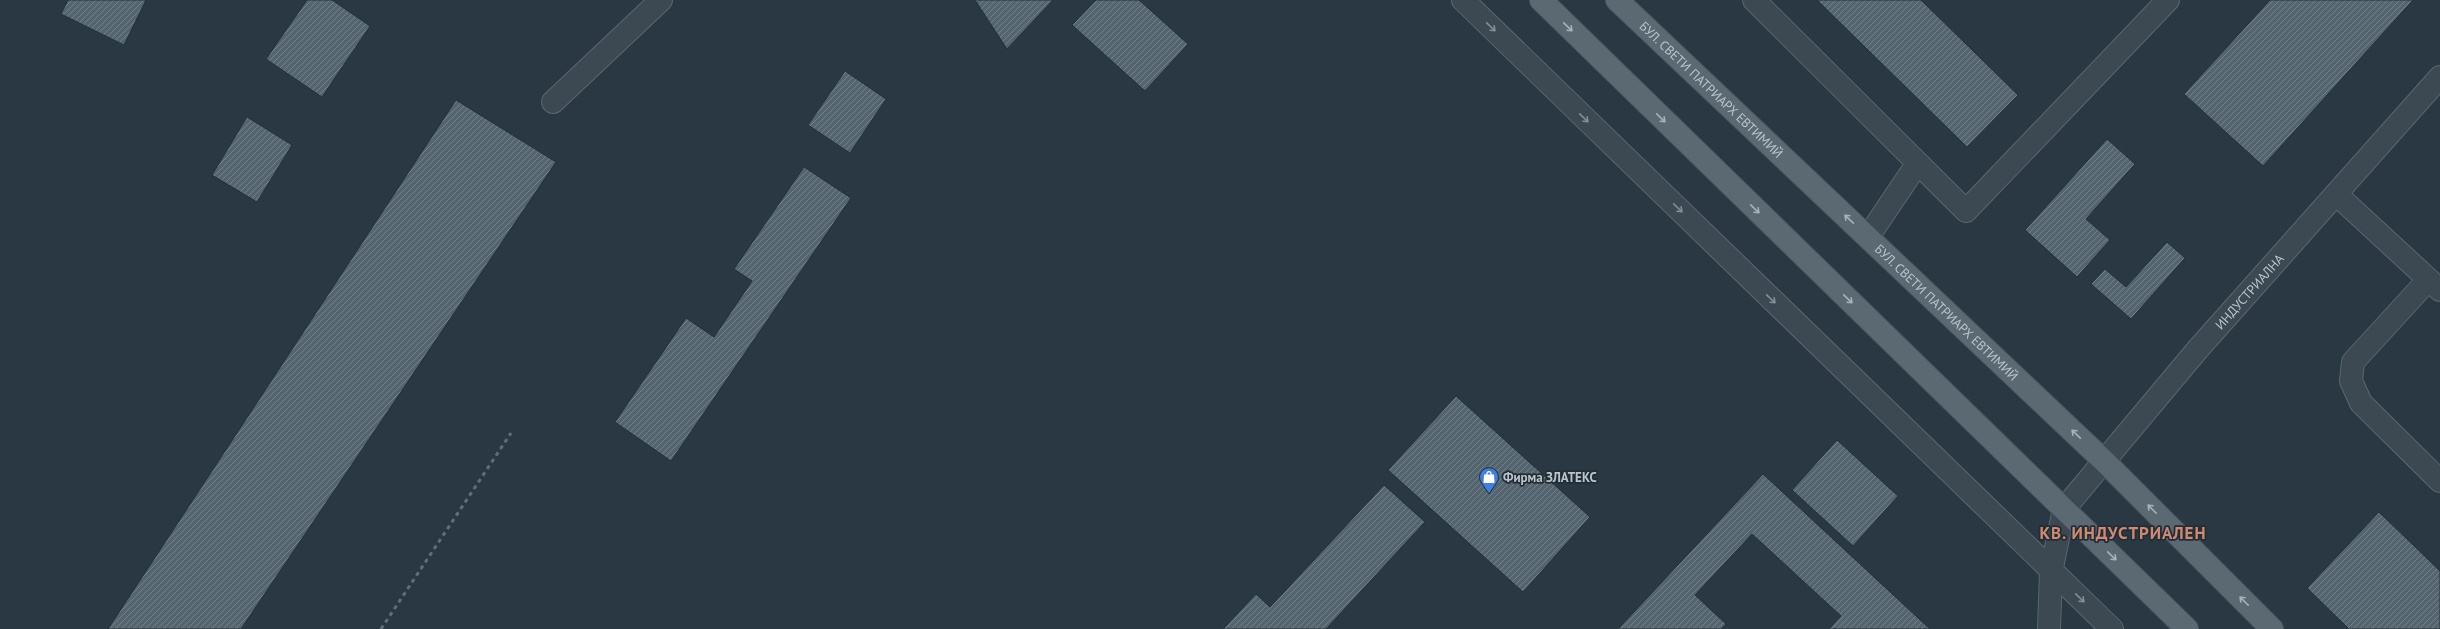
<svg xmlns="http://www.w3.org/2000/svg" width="2440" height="629" viewBox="0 0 2440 629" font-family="'PT Sans',sans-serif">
	<defs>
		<pattern id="building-hatch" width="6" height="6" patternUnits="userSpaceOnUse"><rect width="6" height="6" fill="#54656f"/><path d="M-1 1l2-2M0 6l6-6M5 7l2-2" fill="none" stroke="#728089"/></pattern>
	</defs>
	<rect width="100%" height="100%" fill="#293842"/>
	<!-- building -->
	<path fill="url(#building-hatch)" stroke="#243039" d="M68,0H146L124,45L61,14Z
		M307,0H332L370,26L322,97L266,59Z
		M975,0H1053L1007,49Z
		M1096,0H1139L1188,44L1145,91L1072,25Z
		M1817,0H1921L2018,95L1967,147Z
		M2270,0H2413L2263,166L2184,94Z
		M845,71L886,99L850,153L808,125Z
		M456,100L556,162L241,629H108Z
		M247,117L292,145L257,202L212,175Z
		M2107,139L2135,164L2086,219L2110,240L2077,277L2025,230Z
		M804,167L851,198L671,461L615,422L686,318L714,337L752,281L734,269Z
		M2167,242L2185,258L2131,319L2091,284L2105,269L2126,287Z
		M1456,396L1590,517L1523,592L1388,470Z
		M1837,440L1898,496L1853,546L1792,490Z
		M1763,474L1930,629H1829L1841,616L1752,534L1695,595L1726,624L1721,629H1618Z
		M1384,485L1425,522L1326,629H1223L1256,594L1270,607Z
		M2379,512L2440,571V629H2349L2307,588Z"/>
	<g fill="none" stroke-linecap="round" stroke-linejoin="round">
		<defs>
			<g id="minor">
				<path d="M1463,0L2112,629"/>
				<path d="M1754,0L1966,211L2168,0"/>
				<path d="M553,102L661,0"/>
				<path d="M2336,194L2440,290"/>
				<path d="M1868,237L1917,164"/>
				<path d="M2428,280L2353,362L2351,381L2361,403L2440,481"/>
				<path id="s1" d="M2049,629L2051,572L2064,509L2198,349L2440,77"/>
			</g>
			<g id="major">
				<path d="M1541,0L2187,629"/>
				<path id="s2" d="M1617,0L2104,461L2272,629"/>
			</g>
		</defs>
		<!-- minor casing -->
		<use href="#minor" stroke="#5b676f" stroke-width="24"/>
		<!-- major casing -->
		<use href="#major" stroke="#4a555e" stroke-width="24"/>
		<!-- minor -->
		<use href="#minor" stroke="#3d4952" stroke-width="22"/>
		<!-- major -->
		<use href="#major" stroke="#5b6972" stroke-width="22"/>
		<!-- rail -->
		<path stroke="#5f6e78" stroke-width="3" stroke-dasharray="4 4" stroke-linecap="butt" d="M381,629L511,433"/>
	</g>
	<!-- one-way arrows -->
	<defs><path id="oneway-shaft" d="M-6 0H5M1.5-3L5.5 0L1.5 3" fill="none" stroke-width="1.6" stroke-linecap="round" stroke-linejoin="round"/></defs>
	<g stroke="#828d95">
		<use href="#oneway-shaft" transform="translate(1491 27) rotate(44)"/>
		<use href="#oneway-shaft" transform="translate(1584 118) rotate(44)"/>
		<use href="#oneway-shaft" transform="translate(1678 208) rotate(44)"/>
		<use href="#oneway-shaft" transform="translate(1771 299) rotate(44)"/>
		<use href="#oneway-shaft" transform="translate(2080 598) rotate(44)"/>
	</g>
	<g stroke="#a7b2ba">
		<use href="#oneway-shaft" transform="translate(1568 27) rotate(44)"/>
		<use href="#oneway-shaft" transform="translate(1661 118) rotate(44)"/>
		<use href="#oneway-shaft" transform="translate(1755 209) rotate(44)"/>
		<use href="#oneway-shaft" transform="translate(1849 219) rotate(-137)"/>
		<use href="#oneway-shaft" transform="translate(1848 299) rotate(44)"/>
		<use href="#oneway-shaft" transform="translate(2076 434) rotate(-136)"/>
		<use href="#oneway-shaft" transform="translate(2152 509) rotate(-135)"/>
		<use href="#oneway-shaft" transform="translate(2112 556) rotate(44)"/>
		<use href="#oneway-shaft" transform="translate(2244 601) rotate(-135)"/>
	</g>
	<!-- icons -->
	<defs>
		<symbol id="shop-pin" viewBox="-11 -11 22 30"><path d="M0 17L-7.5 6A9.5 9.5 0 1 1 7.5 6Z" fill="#3f7fe0" stroke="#222e37"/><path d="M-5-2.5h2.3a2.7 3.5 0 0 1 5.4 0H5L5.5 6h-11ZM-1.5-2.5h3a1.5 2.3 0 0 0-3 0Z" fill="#fff"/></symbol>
	</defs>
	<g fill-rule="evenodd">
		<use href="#shop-pin" x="1478" y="466" width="22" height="30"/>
	</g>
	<g text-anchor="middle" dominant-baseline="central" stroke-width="3.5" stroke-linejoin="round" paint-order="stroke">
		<!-- street labels -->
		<g font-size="13" fill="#bac4cc" stroke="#222e37">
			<text stroke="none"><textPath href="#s2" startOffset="130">БУЛ. СВЕТИ ПАТРИАРХ ЕВТИМИЙ</textPath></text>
			<text stroke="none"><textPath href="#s1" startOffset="407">ИНДУСТРИАЛНА</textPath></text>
			<text stroke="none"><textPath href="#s2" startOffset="454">БУЛ. СВЕТИ ПАТРИАРХ ЕВТИМИЙ</textPath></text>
		</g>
		<!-- poi labels -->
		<g font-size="13" font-weight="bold" fill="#bac4cc" stroke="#222e37" text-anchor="start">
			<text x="1503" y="477">Фирма ЗЛАТЕКС</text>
		</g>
		<!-- district labels -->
		<g font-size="17" font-weight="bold" letter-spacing="1" fill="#d18970" stroke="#222e37">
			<text x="2123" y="533">КВ. ИНДУСТРИАЛЕН</text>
		</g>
	</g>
</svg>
